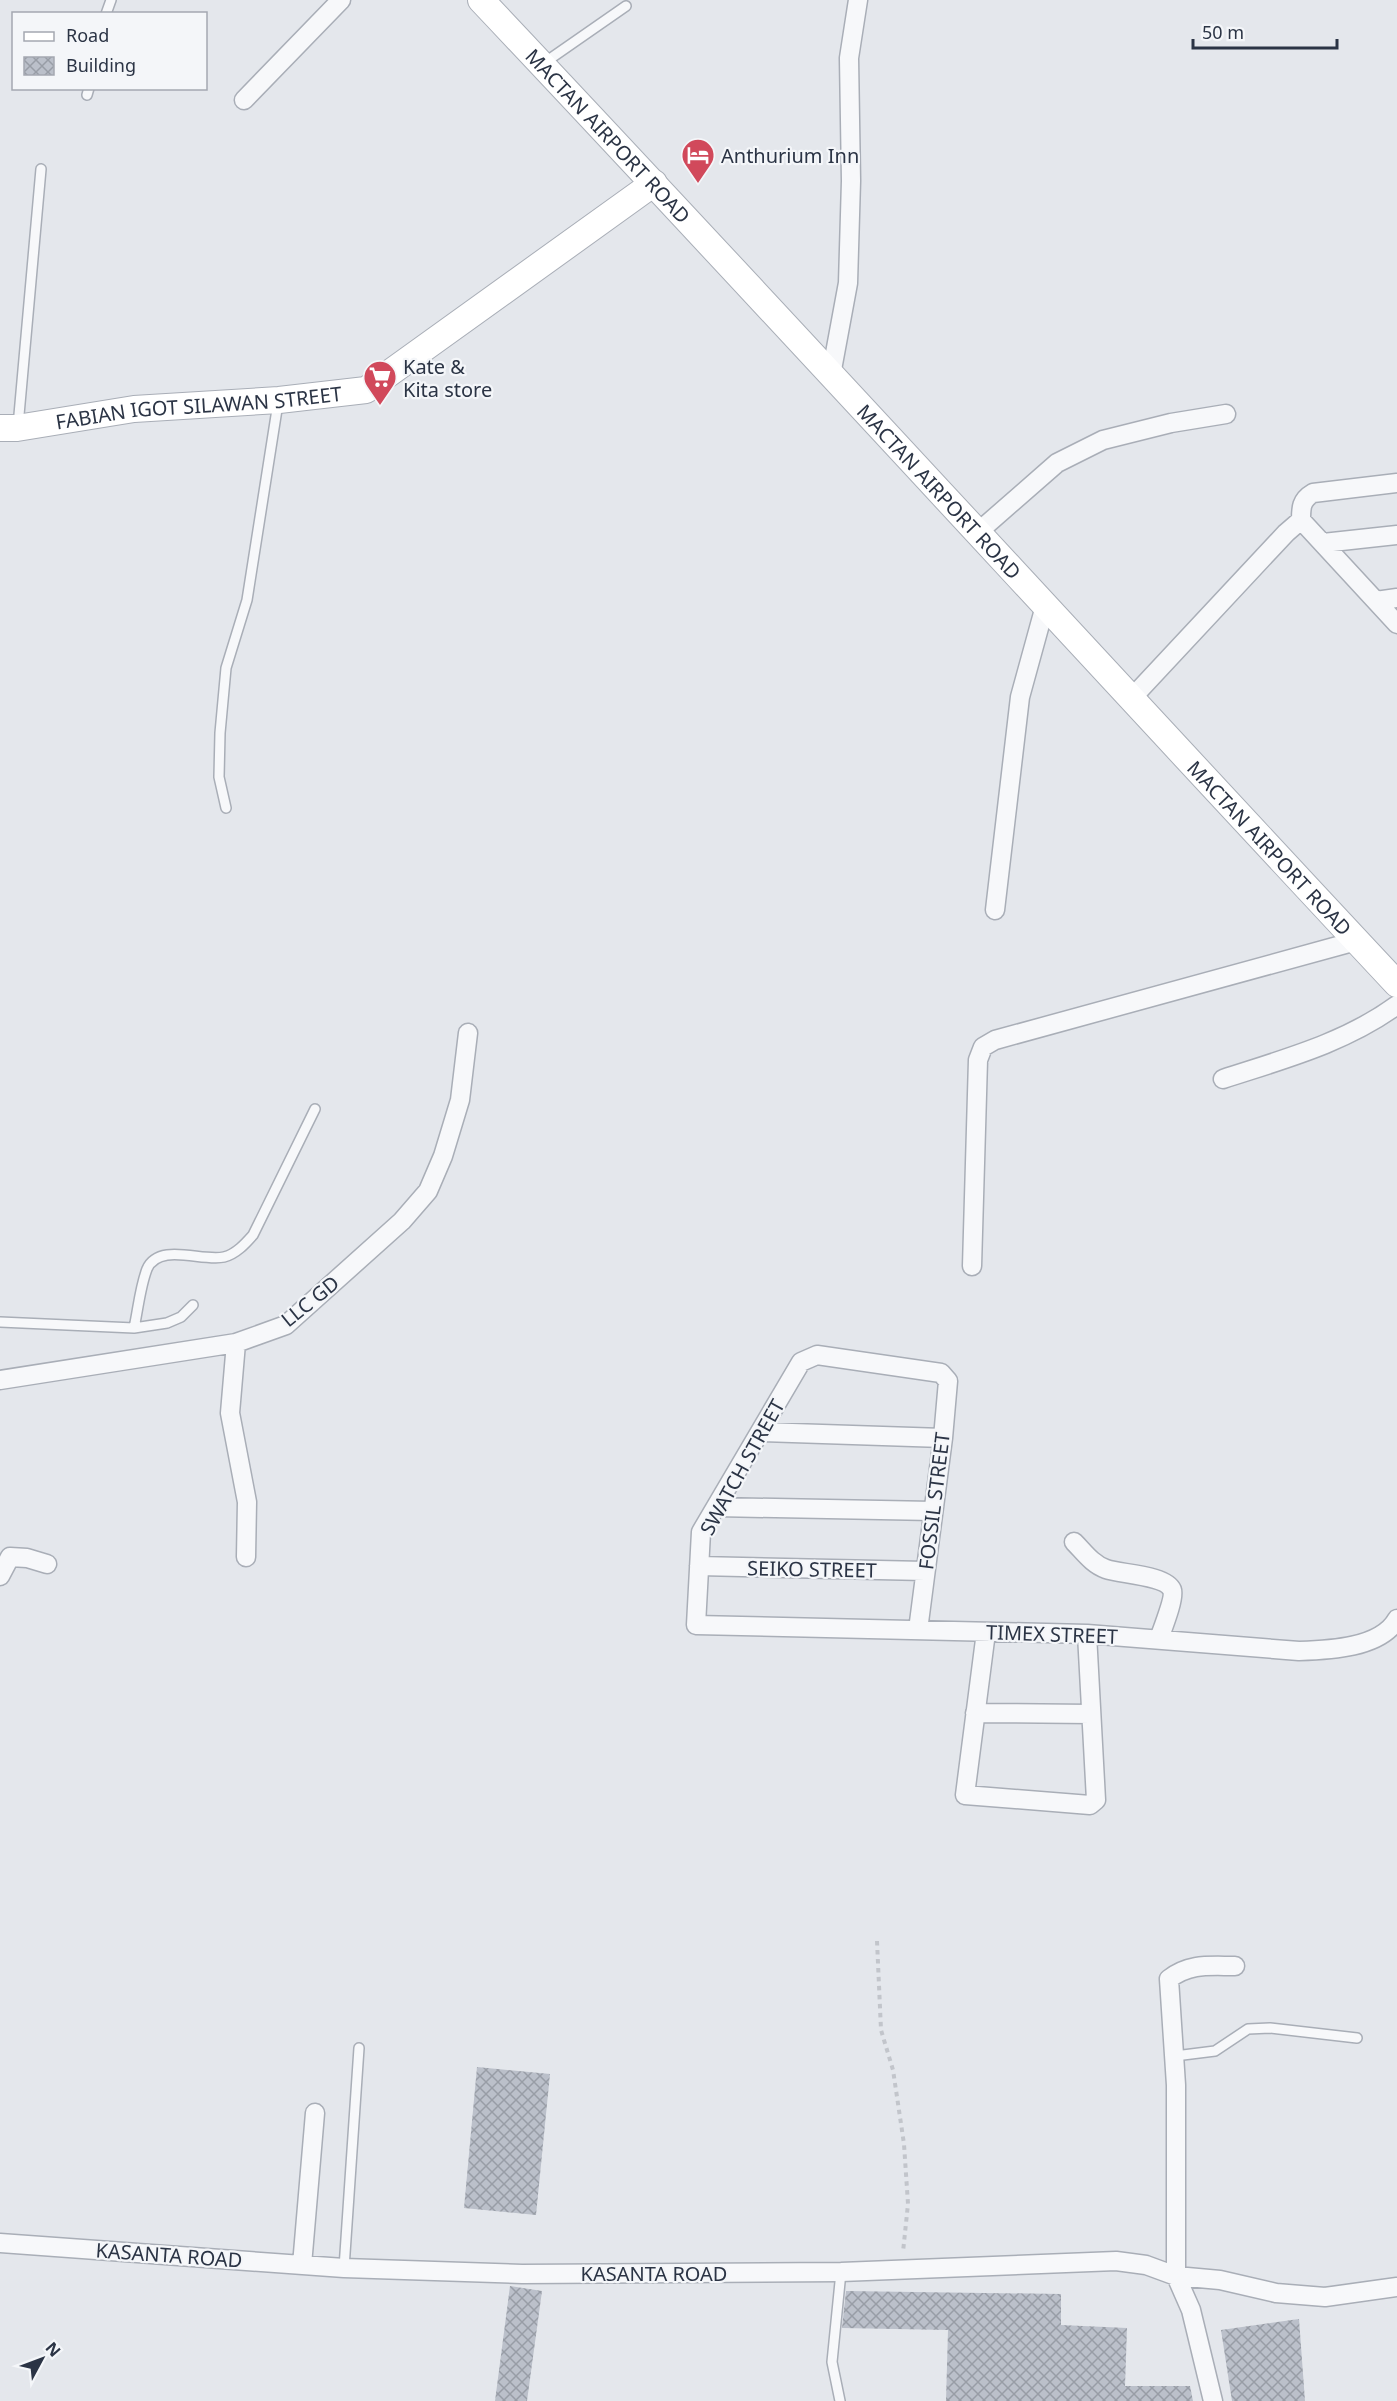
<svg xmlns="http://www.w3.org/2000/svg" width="1397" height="2401" viewBox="0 0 1397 2401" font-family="'Noto Sans',sans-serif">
	<defs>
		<pattern id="building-cross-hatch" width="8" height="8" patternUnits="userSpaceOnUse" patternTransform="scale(1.5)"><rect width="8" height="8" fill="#bbc0ca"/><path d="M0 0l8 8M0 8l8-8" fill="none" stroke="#989da6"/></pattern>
	</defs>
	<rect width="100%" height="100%" fill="#e4e7ec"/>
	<!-- building -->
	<path fill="url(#building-cross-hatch)" d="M477,2067L550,2074L536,2215L464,2208Z
		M510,2286L542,2291L527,2401H495Z
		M846,2291L1061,2294V2325L1127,2328L1125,2386H1190L1193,2401H946L948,2330L842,2328Z
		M1299,2319L1305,2401H1232L1221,2330Z"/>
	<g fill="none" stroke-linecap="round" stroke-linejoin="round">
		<defs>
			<path id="lane" d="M106,14L111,0
				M544,63L626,6
				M87,95L89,88
				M18,426L41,169
				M226,808L219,777L220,733L226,668L247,600L278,403
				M0,1322L134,1328L167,1323L181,1317L193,1305
				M134,1328C138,1310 140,1287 147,1269C159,1242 202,1262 224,1257C236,1254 245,1244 253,1235L315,1109
				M1175,2056L1215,2051L1248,2029L1270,2028L1357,2038
				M344,2268L359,2048
				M840,2401L832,2362L841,2272"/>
			<path id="street" d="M244,100L341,0
				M831,375L848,283L851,181L849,58L858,0
				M1301,520C1301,508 1301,500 1313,493L1397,483
				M977,533L1057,463L1103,440L1171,423L1226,414
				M1323,543L1397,535
				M1376,601L1397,598
				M1130,700L1286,533L1301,520L1397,624
				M995,910L1020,697L1045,606
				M1223,1079C1284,1059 1345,1043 1397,1005
				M972,1266L978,1060L983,1047L995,1040L1356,941
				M236,1343L230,1413L247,1502L246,1557
				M0,1380L236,1343L286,1325L402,1221L428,1191L443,1156L460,1100L468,1033
				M760,1432L943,1438
				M716,1507L933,1511
				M1074,1542C1084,1552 1092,1564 1106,1569C1120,1574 1166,1575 1172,1590C1175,1598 1162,1630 1159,1639
				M699,1566L925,1571
				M0,1576L10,1557L27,1558L47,1564
				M918,1630L943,1438L948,1381L941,1373L817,1355L801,1362L701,1532L696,1625L1087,1634L1299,1651C1329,1650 1381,1648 1397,1619
				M986,1632L965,1795L1090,1805L1096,1800L1087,1634
				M975,1713L1091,1714
				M0,2243L344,2268L522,2274L841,2272L1116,2261L1146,2265L1176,2276L1220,2280L1276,2293L1325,2297L1397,2287
				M302,2265L315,2113
				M1213,2401L1191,2310L1176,2276V2085L1169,1979C1190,1963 1209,1966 1235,1966"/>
			<g id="secondary">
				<path id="s1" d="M481,0C789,326 1091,657 1397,984"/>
				<path id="s2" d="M0,428H17L134,409L279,400L366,390L654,183"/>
			</g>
		</defs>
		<!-- lane casing -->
		<use href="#lane" stroke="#a9aeb7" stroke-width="12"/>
		<!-- street casing -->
		<use href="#street" stroke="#a9aeb7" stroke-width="21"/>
		<!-- secondary casing -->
		<use href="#secondary" stroke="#a9aeb7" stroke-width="28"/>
		<!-- path -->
		<path stroke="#c2c5cb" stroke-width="4" stroke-dasharray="4.5 4.5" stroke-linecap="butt" d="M877,1941L881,2030L893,2070L904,2144L908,2204L903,2252"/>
		<!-- lane -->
		<use href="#lane" stroke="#f7f8fa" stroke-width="9"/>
		<!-- street -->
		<use href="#street" stroke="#f7f8fa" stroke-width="18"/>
		<!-- secondary -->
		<use href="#secondary" stroke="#fff" stroke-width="26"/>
	</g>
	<!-- icons -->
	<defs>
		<symbol id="hotel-pin" viewBox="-11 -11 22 30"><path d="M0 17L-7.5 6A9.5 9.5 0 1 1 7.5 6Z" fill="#d1495b" stroke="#f4f6f9"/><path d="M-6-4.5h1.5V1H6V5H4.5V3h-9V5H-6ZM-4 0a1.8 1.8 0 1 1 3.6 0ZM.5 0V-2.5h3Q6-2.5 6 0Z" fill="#fff"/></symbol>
		<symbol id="supermarket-pin" viewBox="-11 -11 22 30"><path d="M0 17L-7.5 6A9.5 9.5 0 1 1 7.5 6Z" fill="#d1495b" stroke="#f4f6f9"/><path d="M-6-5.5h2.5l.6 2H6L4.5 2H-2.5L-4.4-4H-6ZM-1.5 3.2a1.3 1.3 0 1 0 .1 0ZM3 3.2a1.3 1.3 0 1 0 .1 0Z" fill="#fff"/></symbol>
	</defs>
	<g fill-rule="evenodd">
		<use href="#hotel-pin" x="679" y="136" width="38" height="52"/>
		<use href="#supermarket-pin" x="361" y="358" width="38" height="52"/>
	</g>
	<g text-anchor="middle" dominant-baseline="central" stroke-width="4.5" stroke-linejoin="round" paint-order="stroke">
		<!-- street labels -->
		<g font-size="20" fill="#2b3445" stroke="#f4f6f9">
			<text stroke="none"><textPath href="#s1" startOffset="186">MACTAN AIRPORT ROAD</textPath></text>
			<text stroke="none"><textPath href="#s2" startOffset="200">FABIAN IGOT SILAWAN STREET</textPath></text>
			<text stroke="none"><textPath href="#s1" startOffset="672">MACTAN AIRPORT ROAD</textPath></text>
			<text stroke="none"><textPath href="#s1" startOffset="1158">MACTAN AIRPORT ROAD</textPath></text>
			<text transform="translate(310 1301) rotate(-39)">LLC GD</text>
			<text transform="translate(742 1467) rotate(-61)">SWATCH STREET</text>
			<text transform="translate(934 1501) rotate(-83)">FOSSIL STREET</text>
			<text transform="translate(812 1569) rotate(1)">SEIKO STREET</text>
			<text transform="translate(1052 1634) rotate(2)">TIMEX STREET</text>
			<text transform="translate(169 2255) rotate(4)">KASANTA ROAD</text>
			<text x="654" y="2273">KASANTA ROAD</text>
		</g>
		<!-- poi labels -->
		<g font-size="20" fill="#2b3445" stroke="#f4f6f9" text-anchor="start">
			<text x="721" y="155">Anthurium Inn</text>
			<text x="403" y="366">Kate &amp;<tspan x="403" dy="23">Kita store</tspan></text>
		</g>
	</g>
	<!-- legend -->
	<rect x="12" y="12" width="195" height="78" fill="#f4f6f9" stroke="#a4a8b1" stroke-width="1.5"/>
	<rect x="24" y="32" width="30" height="9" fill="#ffffff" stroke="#a4a8b1" stroke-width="1.5"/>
	<text x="66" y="42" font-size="18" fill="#2b3445">Road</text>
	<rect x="24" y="57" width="30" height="18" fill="url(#building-cross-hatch)" stroke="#a4a8b1" stroke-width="1.5"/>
	<text x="66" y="72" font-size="18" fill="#2b3445">Building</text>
	<!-- north arrow -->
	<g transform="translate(42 2359) rotate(49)" stroke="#f4f6f9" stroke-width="4.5" paint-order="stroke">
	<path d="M0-4.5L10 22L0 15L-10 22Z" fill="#2b3445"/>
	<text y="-9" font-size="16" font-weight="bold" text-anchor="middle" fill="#2b3445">N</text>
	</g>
	<!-- scale -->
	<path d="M1193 39v9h144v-9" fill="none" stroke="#2b3445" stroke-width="3"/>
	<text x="1202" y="39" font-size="18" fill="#2b3445" stroke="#f4f6f9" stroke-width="4.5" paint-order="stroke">50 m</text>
</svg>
